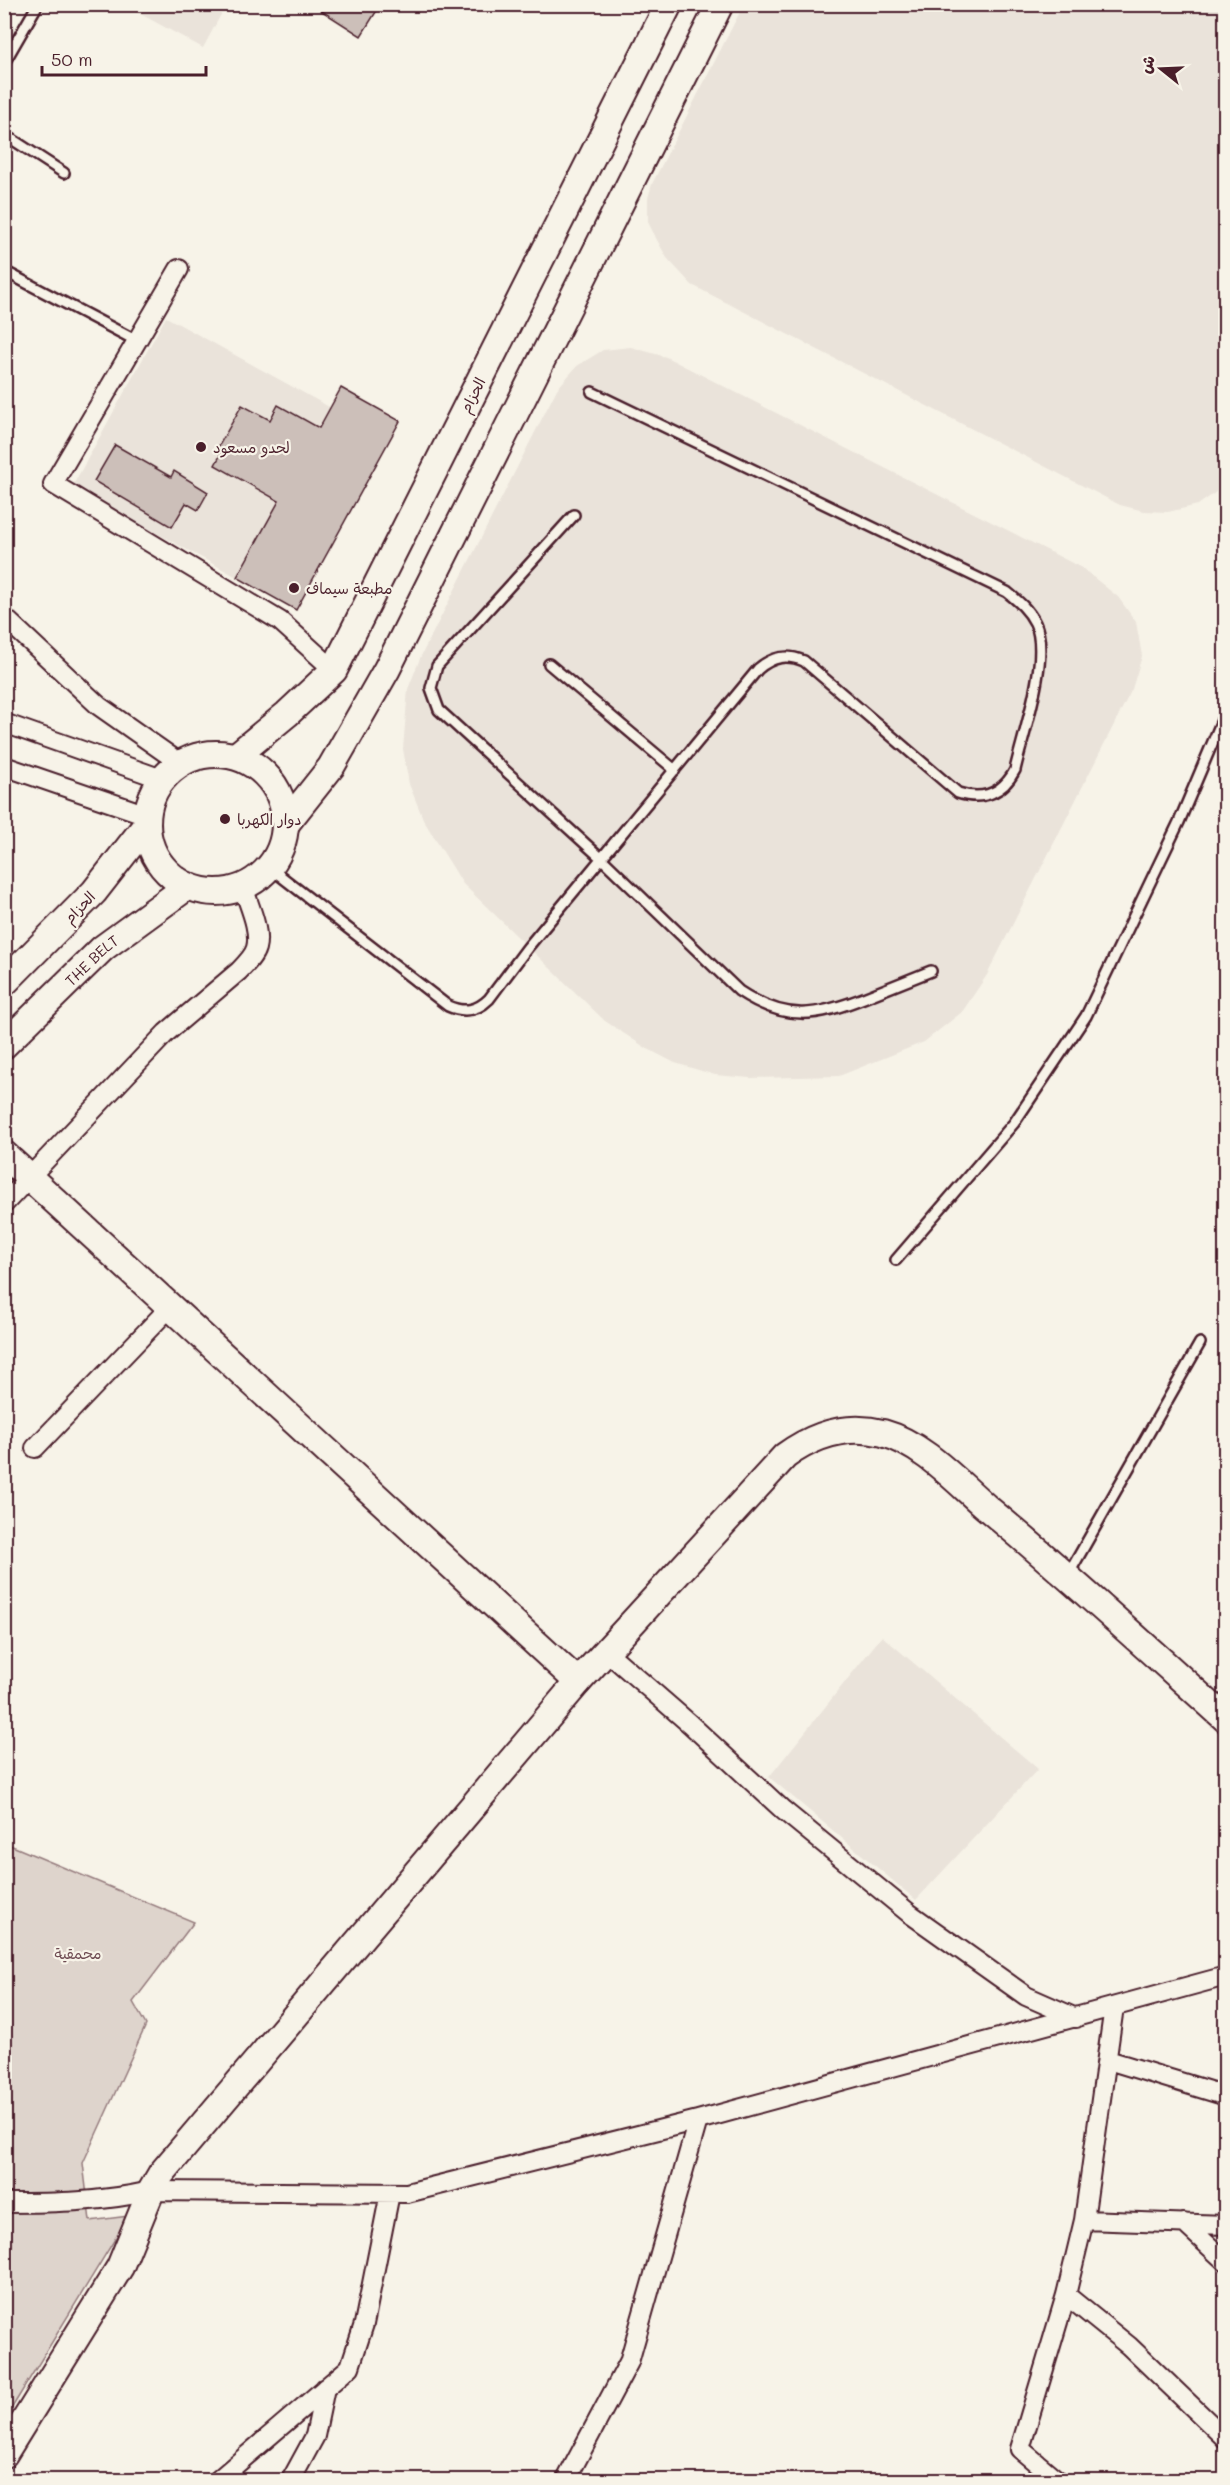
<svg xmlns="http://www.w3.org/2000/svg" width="1230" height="2485" viewBox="0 0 1230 2485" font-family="Mali,'Playpen Sans Arabic',sans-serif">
	<rect width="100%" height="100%" fill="#f7f3e8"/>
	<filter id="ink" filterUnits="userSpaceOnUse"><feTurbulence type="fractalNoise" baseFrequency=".0167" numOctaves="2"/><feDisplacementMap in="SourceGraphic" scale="12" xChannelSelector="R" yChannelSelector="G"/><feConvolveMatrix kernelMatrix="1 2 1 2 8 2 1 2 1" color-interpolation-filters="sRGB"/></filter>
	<g filter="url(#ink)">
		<!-- built -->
		<path fill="#eae3da" d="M744,4L1225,5L1226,479L1216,492L1198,505L1168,512L1144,511L1120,505L692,285L667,258L657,240L648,222V198L652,184Z
			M124,5H226L203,48Z
			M166,317L331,408L237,577L72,487Z
			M631,347L666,357L1082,568L1118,597L1136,622L1142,656L1132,689L987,975L962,1012L924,1042L839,1076L750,1078L715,1075L675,1063L646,1048L605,1021L463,884L424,821L409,784L403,749L408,689L421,656L557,389L577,366L603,350Z
			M882,1636L1038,1769L916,1900L769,1777Z"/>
		<!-- green -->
		<path fill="#ded4cc" stroke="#947a7c" stroke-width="1.5" d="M5,1843L194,1922L133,2002L146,2025L83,2163L90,2221L129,2216L5,2419Z"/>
		<!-- building -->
		<path fill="#ccbfb9" stroke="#4a1f2b" stroke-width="1.5" d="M311,4H381L361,36Z
			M341,388L400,421L296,610L237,577L279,501L215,465L221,454L216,451L242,405L270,420L278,405L319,428Z
			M115,445L171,477L174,471L208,492L198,510L186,503L172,527L94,481Z"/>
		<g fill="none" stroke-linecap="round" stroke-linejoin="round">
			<defs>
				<path id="lane" d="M4,63L38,4
					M4,134L64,173
					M4,271L137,341
					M574,515L437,666L431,688L439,710L601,858L739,991C786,1022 816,1017 866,997C888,988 909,980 931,971
					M549,664L675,770
					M269,867L448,1006C464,1013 477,1011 489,999L528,947L758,669C773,656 787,654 804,661L958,793C983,801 1003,793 1015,770C1023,734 1051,656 1035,623C1028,609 1018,601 1007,592L592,392
					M896,1260L1014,1123L1086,1016L1179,822L1226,711
					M1068,1575L1200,1343"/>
				<path id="street" d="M179,269L53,484L280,621L334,670
					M4,617L99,706L180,763
					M4,723L162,779
					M4,766L147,815
					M4,1204L166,1033L239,971C245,965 254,956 256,948C261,929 248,904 243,886
					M35,1448L171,1306
					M606,1651L690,1724L783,1810L909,1913L1026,1996L1076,2018
					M1108,2060L1226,2096
					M4,2203C55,2203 102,2202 151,2191L407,2193L698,2120L1226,1976
					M1084,2220L1226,2225
					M1184,2223L1226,2262
					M1066,2295L1129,2346L1226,2439
					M218,2480L350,2367L364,2324L390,2193
					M291,2480L315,2436L325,2388
					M566,2480L629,2362L698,2120
					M1057,2480L1020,2449L1066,2295L1084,2220L1114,2007"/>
				<g id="secondary">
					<circle cx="216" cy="823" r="69"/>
					<path d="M236,756L287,714L334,670L669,4"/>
					<path d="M285,825L331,767L387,669L720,4"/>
					<path d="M4,983L94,892L147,824"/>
					<path id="s1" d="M4,1045L103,948L188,886"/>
					<path d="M4,1154L578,1682"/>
					<path d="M4,2454L120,2267L151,2191L161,2174L578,1682L785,1456C814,1435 847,1424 883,1433C923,1444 956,1481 986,1507C1068,1575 1146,1647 1226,1719"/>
				</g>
			</defs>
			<!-- lane casing -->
			<use href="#lane" stroke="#4a1f2b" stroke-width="14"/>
			<!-- street casing -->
			<use href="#street" stroke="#4a1f2b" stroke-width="22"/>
			<!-- secondary casing -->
			<use href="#secondary" stroke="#4a1f2b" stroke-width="30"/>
			<!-- lane -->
			<use href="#lane" stroke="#f7f3e8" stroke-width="9"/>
			<!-- street -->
			<use href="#street" stroke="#f7f3e8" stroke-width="18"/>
			<!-- secondary -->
			<use href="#secondary" stroke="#f7f3e8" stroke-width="26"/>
		</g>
	</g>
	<!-- markers -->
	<g fill="#4a1f2b" stroke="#f7f3e8" stroke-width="2">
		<circle cx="201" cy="447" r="6"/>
		<circle cx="294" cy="588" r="6"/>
		<circle cx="225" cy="819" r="6"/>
	</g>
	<g text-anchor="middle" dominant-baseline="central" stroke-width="4.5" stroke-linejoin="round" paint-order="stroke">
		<!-- street labels -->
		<g font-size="15" fill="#4a1f2b" stroke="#f7f3e8">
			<text transform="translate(472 395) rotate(-63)">الحزام</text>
			<text transform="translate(79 907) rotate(-46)">الحزام</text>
			<text stroke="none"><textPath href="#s1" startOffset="122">THE BELT</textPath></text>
		</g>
		<!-- poi labels -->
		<g font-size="15" fill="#4a1f2b" stroke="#f7f3e8" text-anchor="start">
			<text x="213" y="447">لحدو مسعود</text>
			<text x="306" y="588">مطبعة سيماف</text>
			<text x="237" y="819">دوار الكهربا</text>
		</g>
		<!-- park labels -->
		<g font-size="15" fill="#6f4c53" stroke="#f7f3e8">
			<text x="78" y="1953">محمقية</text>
		</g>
	</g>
	<!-- margin -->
	<rect width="1230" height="2485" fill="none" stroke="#f7f3e8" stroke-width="24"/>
	<rect x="12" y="12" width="1206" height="2461" fill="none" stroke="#4a1f2b" stroke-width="2" filter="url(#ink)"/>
	<!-- north arrow -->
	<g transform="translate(1161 69) rotate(288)" stroke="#f7f3e8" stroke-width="4.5" paint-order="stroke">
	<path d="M0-4.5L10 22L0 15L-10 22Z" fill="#4a1f2b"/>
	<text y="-9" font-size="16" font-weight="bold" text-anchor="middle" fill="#4a1f2b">ش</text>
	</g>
	<!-- scale -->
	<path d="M42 66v9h164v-9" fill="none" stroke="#4a1f2b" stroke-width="3"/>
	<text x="51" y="66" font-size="18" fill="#4a1f2b" stroke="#f7f3e8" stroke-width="4.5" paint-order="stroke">50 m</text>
</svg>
